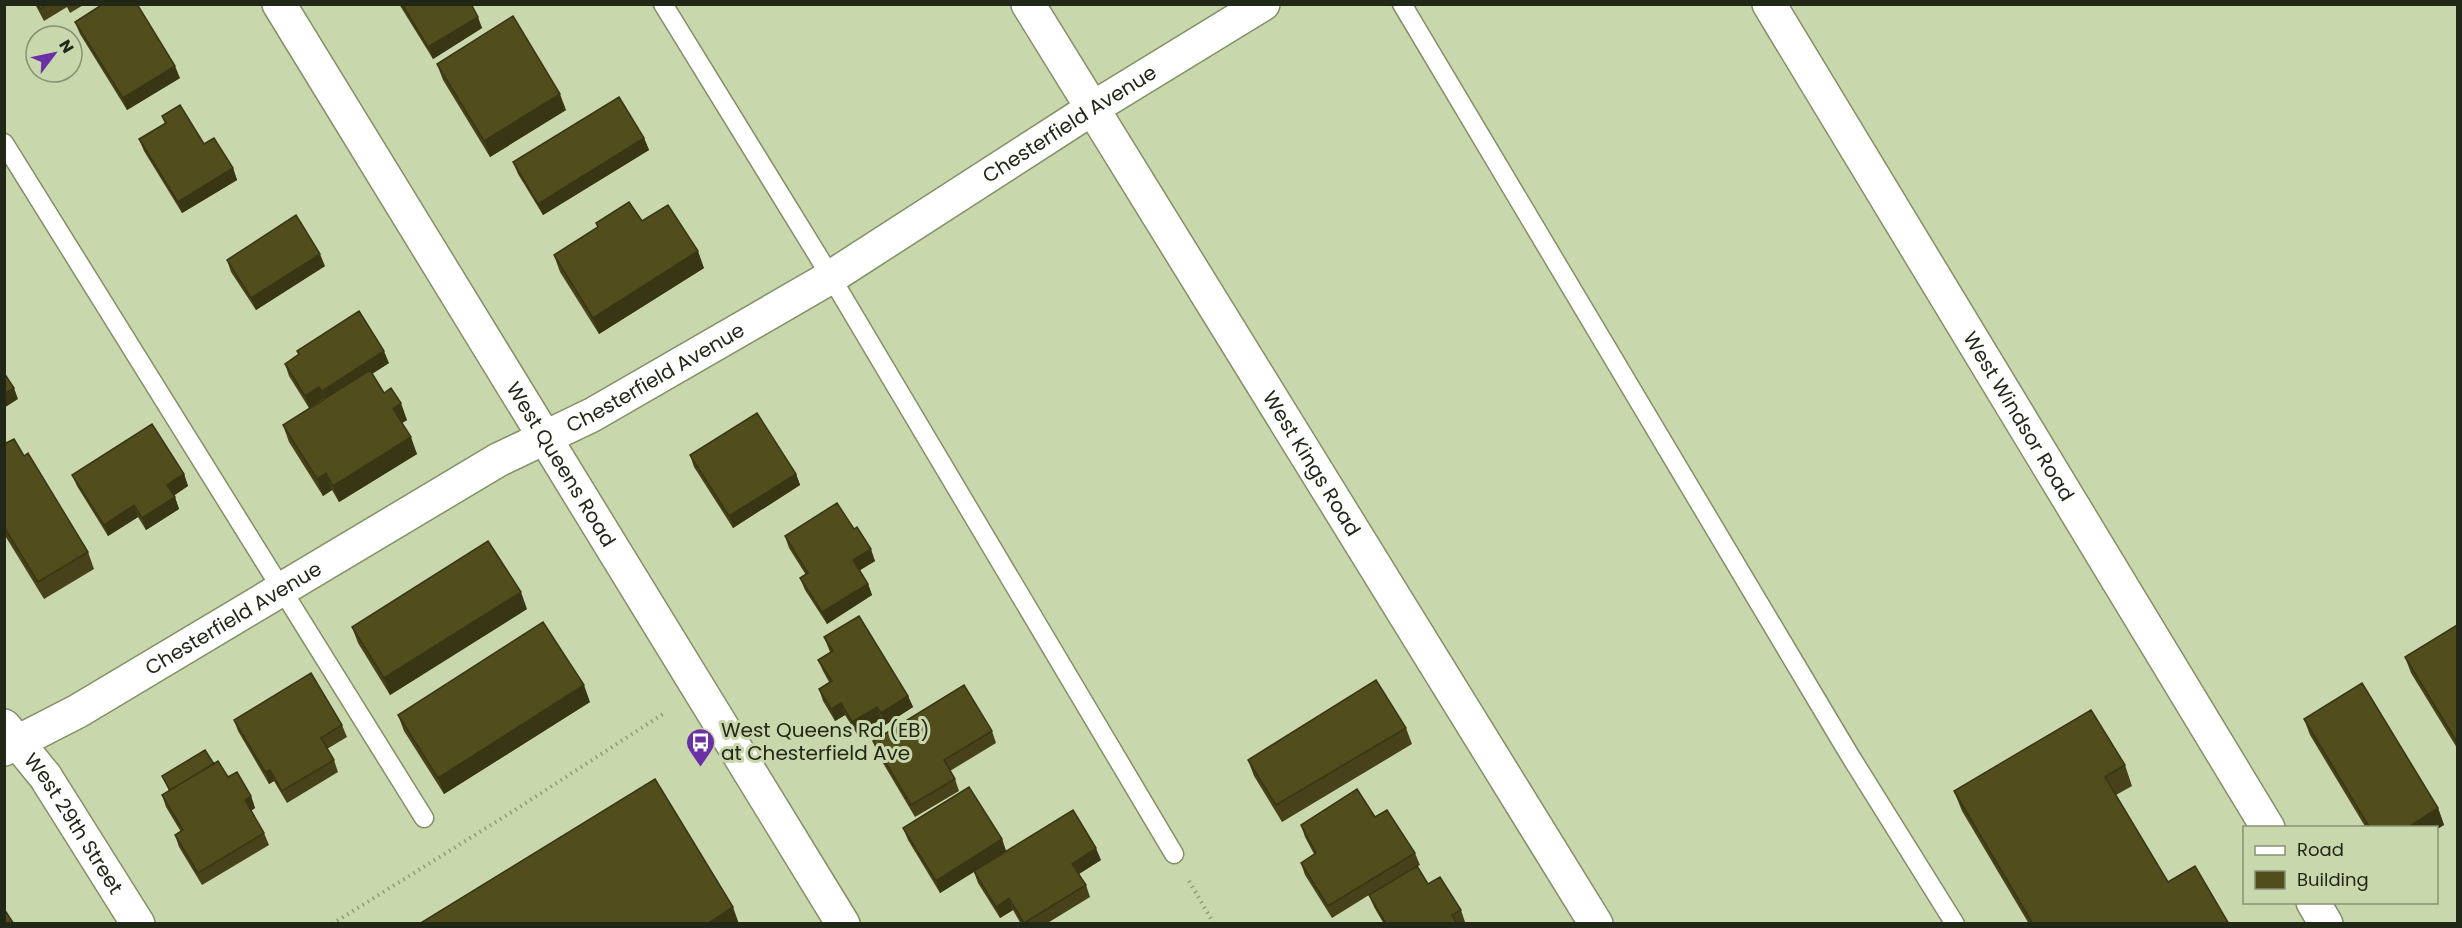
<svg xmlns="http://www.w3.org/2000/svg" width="2462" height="928" viewBox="0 0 2462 928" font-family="Poppins,sans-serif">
	<rect width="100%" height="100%" fill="#c8d8ac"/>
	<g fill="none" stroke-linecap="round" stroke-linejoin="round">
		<defs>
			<path id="lane" d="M663,4L831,277L1174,854
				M1402,4L1849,754L1955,924
				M4,143L424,818"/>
			<g id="street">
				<path id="s1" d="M1028,4L1596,924"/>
				<path id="s2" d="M1769,4L2268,828"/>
				<path id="s3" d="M4,726L45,776L138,924"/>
				<path id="s4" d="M4,749L78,711L498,460L592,415L831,277L1093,108L1263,4"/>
				<path d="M2313,902L2326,924"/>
			</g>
			<g id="secondary">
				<path id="s5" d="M279,4L843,924"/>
			</g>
		</defs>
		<!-- lane casing -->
		<use href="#lane" stroke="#839067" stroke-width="21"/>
		<!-- street casing -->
		<use href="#street" stroke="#839067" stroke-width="36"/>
		<!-- secondary casing -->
		<use href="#secondary" stroke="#839067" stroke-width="36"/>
		<!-- path -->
		<path stroke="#8f9c79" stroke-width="4" stroke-dasharray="1.5 4.5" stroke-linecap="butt" d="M1189,881L1214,924
			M332,924L515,810L666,712"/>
		<!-- lane -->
		<use href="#lane" stroke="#fff" stroke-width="18"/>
		<!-- street -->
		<use href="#street" stroke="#fff" stroke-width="33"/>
		<!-- secondary -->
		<use href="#secondary" stroke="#fff" stroke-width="33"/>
	</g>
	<!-- wall -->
	<path fill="#474219" d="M35,4H85L70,13L67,7L44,21Z
		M399,4H471L482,28L433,59Z
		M75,22L180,78L127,110L80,34Z
		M437,64L566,110L490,157L443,80Z
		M162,116L204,144L233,168L237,180L182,213L144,151L139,139L165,124Z
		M644,138L649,150L543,215L518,174L513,162Z
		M642,221L704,268L599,334L560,272L554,255L598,227L596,223Z
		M227,260L325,266L256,310L231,272Z
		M297,351L389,363L372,374L384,393L407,420L402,423L417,454L339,502L332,490L323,496L289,442L283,425L324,399V398L309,408L289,376L285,364L299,355Z
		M4,444L24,456L88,552L94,569L44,599L4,534Z
		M690,455L796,474L800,485L733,528L694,467Z
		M184,474L188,486L174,495L179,509L146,530L138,517L108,536L77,486L72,475Z
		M854,529L875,561L860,570L868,584L872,595L827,624L805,590L800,578L806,575L789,548L785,536Z
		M527,609L390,695L358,643L352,627Z
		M2457,625V748L2411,673L2405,657Z
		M824,637L908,696L913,707L885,725L881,719L857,734L845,715L835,721L823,701L819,689L829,682L823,671L818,660L830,652Z
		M590,702L444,794L404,731L398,715Z
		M2304,719L2438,808L2444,825L2436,828H2366L2310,735Z
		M234,720L342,725L347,737L327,749L334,760L338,772L287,803L274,781L269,784L238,731Z
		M1406,728L1412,744L1282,822L1254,776L1248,760Z
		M992,731L996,743L950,771L955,779L959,791L915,817L877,753L873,741Z
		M214,764L228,777L251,796L255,808L251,811L264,833L269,845L202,885L179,847L175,835L181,832L166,807L162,795L169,791L162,776Z
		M2125,765L2132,786L2116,795L2168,882L2229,924H2029L1962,811L1954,791Z
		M1375,817L1415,853L1420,865L1402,875L1428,884L1461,910L1465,922L1462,924H1384L1374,907L1369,895L1332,918L1305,875L1301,863L1314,854L1305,837L1301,825Z
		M903,828L1002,839L1006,851L1101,860L1079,874L1086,885L1090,897L1046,924H1021L1013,910L1000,918L978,883L974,872L940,893L908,840Z"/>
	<!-- shaded-wall -->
	<path fill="#393614" d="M478,17L482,28L433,59L428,47Z
		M175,66L180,78L127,110L123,98Z
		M560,94L566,110L490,157L484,141Z
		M644,138L649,150L543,215L538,204Z
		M233,168L237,180L182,213L178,202Z
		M698,251L704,268L599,334L593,318Z
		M320,254L325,266L256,310L251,298Z
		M384,351L389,363L326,403L322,391Z
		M319,387L324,398L309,408L305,396Z
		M14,388L18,399L4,408V394Z
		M401,403L407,420L399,425L393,409Z
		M411,437L417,454L339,502L333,486Z
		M326,473L332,490L323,496L317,479Z
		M184,474L188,486L172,497L167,485Z
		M796,474L800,485L733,528L729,516Z
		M175,497L179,509L146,530L142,518Z
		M134,505L138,517L108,536L104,525Z
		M871,549L875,561L857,572L853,560Z
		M868,584L872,595L827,624L822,612Z
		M521,592L527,609L390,695L384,678Z
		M584,685L590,702L444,794L438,778Z
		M908,696L913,707L885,725L881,713Z
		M841,703L845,715L835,721L831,709Z
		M877,707L881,719L857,734L852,722Z
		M270,770L274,781L269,784L265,772Z
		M251,796L255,808L249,812L245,800Z
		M2438,808L2444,825L2436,830V828H2407Z
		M1002,839L1006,851L940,893L936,881Z
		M1096,848L1101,860L1077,875L1072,864Z
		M1009,898L1013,910L1000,918L996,907Z
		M733,907L739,924H707Z"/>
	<!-- building -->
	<path fill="#524d1d" stroke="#393614" stroke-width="1.5" d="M37,4H47L40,9Z
		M103,4H137L175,66L123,98L75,22Z
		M402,4H471L478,17L428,47Z
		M513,16L560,94L484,141L437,64Z
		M619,97L644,138L538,204L513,162Z
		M180,105L204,144L214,138L233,168L178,202L139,139L166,123L162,116Z
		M629,202L642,221L668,205L698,251L593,318L554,255L598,227L596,223Z
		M296,215L320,254L251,298L227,260Z
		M359,311L384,351L322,391L319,387L305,396L285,364L299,354L297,351Z
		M370,370L384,393L391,388L401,403L393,409L411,437L333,486L326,473L317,479L283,425Z
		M4,373L14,388L4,394Z
		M757,413L796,474L729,516L690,455Z
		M152,424L184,474L167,485L175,497L142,518L134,505L104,525L72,475Z
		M14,439L24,456L28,453L88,552L38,582L4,527V444Z
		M837,503L854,529L857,527L871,549L853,560L868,584L822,612L800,578L808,573L785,536Z
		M488,541L521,592L384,678L352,627Z
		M859,616L908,696L881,713L877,707L852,722L841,703L831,709L819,689L832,681L818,660L833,651L824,637Z
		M543,622L584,685L438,778L398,715Z
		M2457,625V742L2405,657Z
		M311,673L342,725L321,738L334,760L282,791L270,770L265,772L234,720Z
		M1376,680L1406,728L1276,805L1248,760Z
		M2362,683L2438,808L2407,828H2370L2304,719Z
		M964,685L992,731L944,760L955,779L911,805L873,741Z
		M2091,710L2125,765L2105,777L2168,882L2195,866L2229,924H2033L1954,791Z
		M205,750L214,764L170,790L162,776Z
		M218,761L228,777L237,772L251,796L245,800L264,833L198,873L175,835L183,830L162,795Z
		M655,779L733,907L707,924H419Z
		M969,787L1002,839L936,881L903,828Z
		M1357,789L1375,817L1387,810L1415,853L1328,906L1301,863L1316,853L1301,825Z
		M1073,810L1096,848L1072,864L1086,885L1024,923L1009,898L996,907L974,871Z
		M1417,866L1428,884L1440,877L1461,910L1452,915L1457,924H1386L1369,895Z
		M4,909L14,924H4Z"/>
	<!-- icons -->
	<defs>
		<symbol id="bus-pin" viewBox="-11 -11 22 30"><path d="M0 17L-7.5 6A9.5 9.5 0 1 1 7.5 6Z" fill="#6c30a6" stroke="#c8d8ac"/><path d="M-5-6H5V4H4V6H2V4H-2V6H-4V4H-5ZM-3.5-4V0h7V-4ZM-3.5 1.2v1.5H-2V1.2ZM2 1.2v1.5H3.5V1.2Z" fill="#fff"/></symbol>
	</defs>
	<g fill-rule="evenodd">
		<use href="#bus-pin" x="684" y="726" width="33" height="45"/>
	</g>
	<g text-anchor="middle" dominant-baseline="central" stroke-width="6" stroke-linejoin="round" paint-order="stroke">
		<!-- street labels -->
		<g font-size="20" fill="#222817" stroke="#c8d8ac">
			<text stroke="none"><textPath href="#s4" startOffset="1236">Chesterfield Avenue</textPath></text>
			<text stroke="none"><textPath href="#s4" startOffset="750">Chesterfield Avenue</textPath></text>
			<text stroke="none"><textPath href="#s2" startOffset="482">West Windsor Road</textPath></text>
			<text stroke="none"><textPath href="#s5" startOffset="540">West Queens Road</textPath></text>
			<text stroke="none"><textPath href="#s1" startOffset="540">West Kings Road</textPath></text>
			<text stroke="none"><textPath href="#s4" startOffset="264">Chesterfield Avenue</textPath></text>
			<text stroke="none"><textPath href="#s3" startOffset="120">West 29th Street</textPath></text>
		</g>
		<!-- poi labels -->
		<g font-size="20" fill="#222817" stroke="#c8d8ac" text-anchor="start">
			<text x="721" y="730">West Queens Rd (EB)<tspan x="721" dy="23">at Chesterfield Ave</tspan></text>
		</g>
	</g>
	<!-- border -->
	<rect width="2462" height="928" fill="none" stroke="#222817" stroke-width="12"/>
	<!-- legend -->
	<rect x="2243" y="826" width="195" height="78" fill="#c8d8ac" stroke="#869270" stroke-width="1.5"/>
	<rect x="2255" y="846" width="30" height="9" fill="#ffffff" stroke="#869270" stroke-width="1.5"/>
	<text x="2297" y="856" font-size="18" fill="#222817">Road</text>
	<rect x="2255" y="871" width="30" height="18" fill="#524d1d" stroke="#869270" stroke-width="1.5"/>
	<text x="2297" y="886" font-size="18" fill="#222817">Building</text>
	<!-- north arrow -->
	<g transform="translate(54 54) rotate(58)"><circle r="28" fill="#c8d8ac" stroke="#869270" stroke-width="1.5"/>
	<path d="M0-4.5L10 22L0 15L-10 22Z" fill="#6c30a6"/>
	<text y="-9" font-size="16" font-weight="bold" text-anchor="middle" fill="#222817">N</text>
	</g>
</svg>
